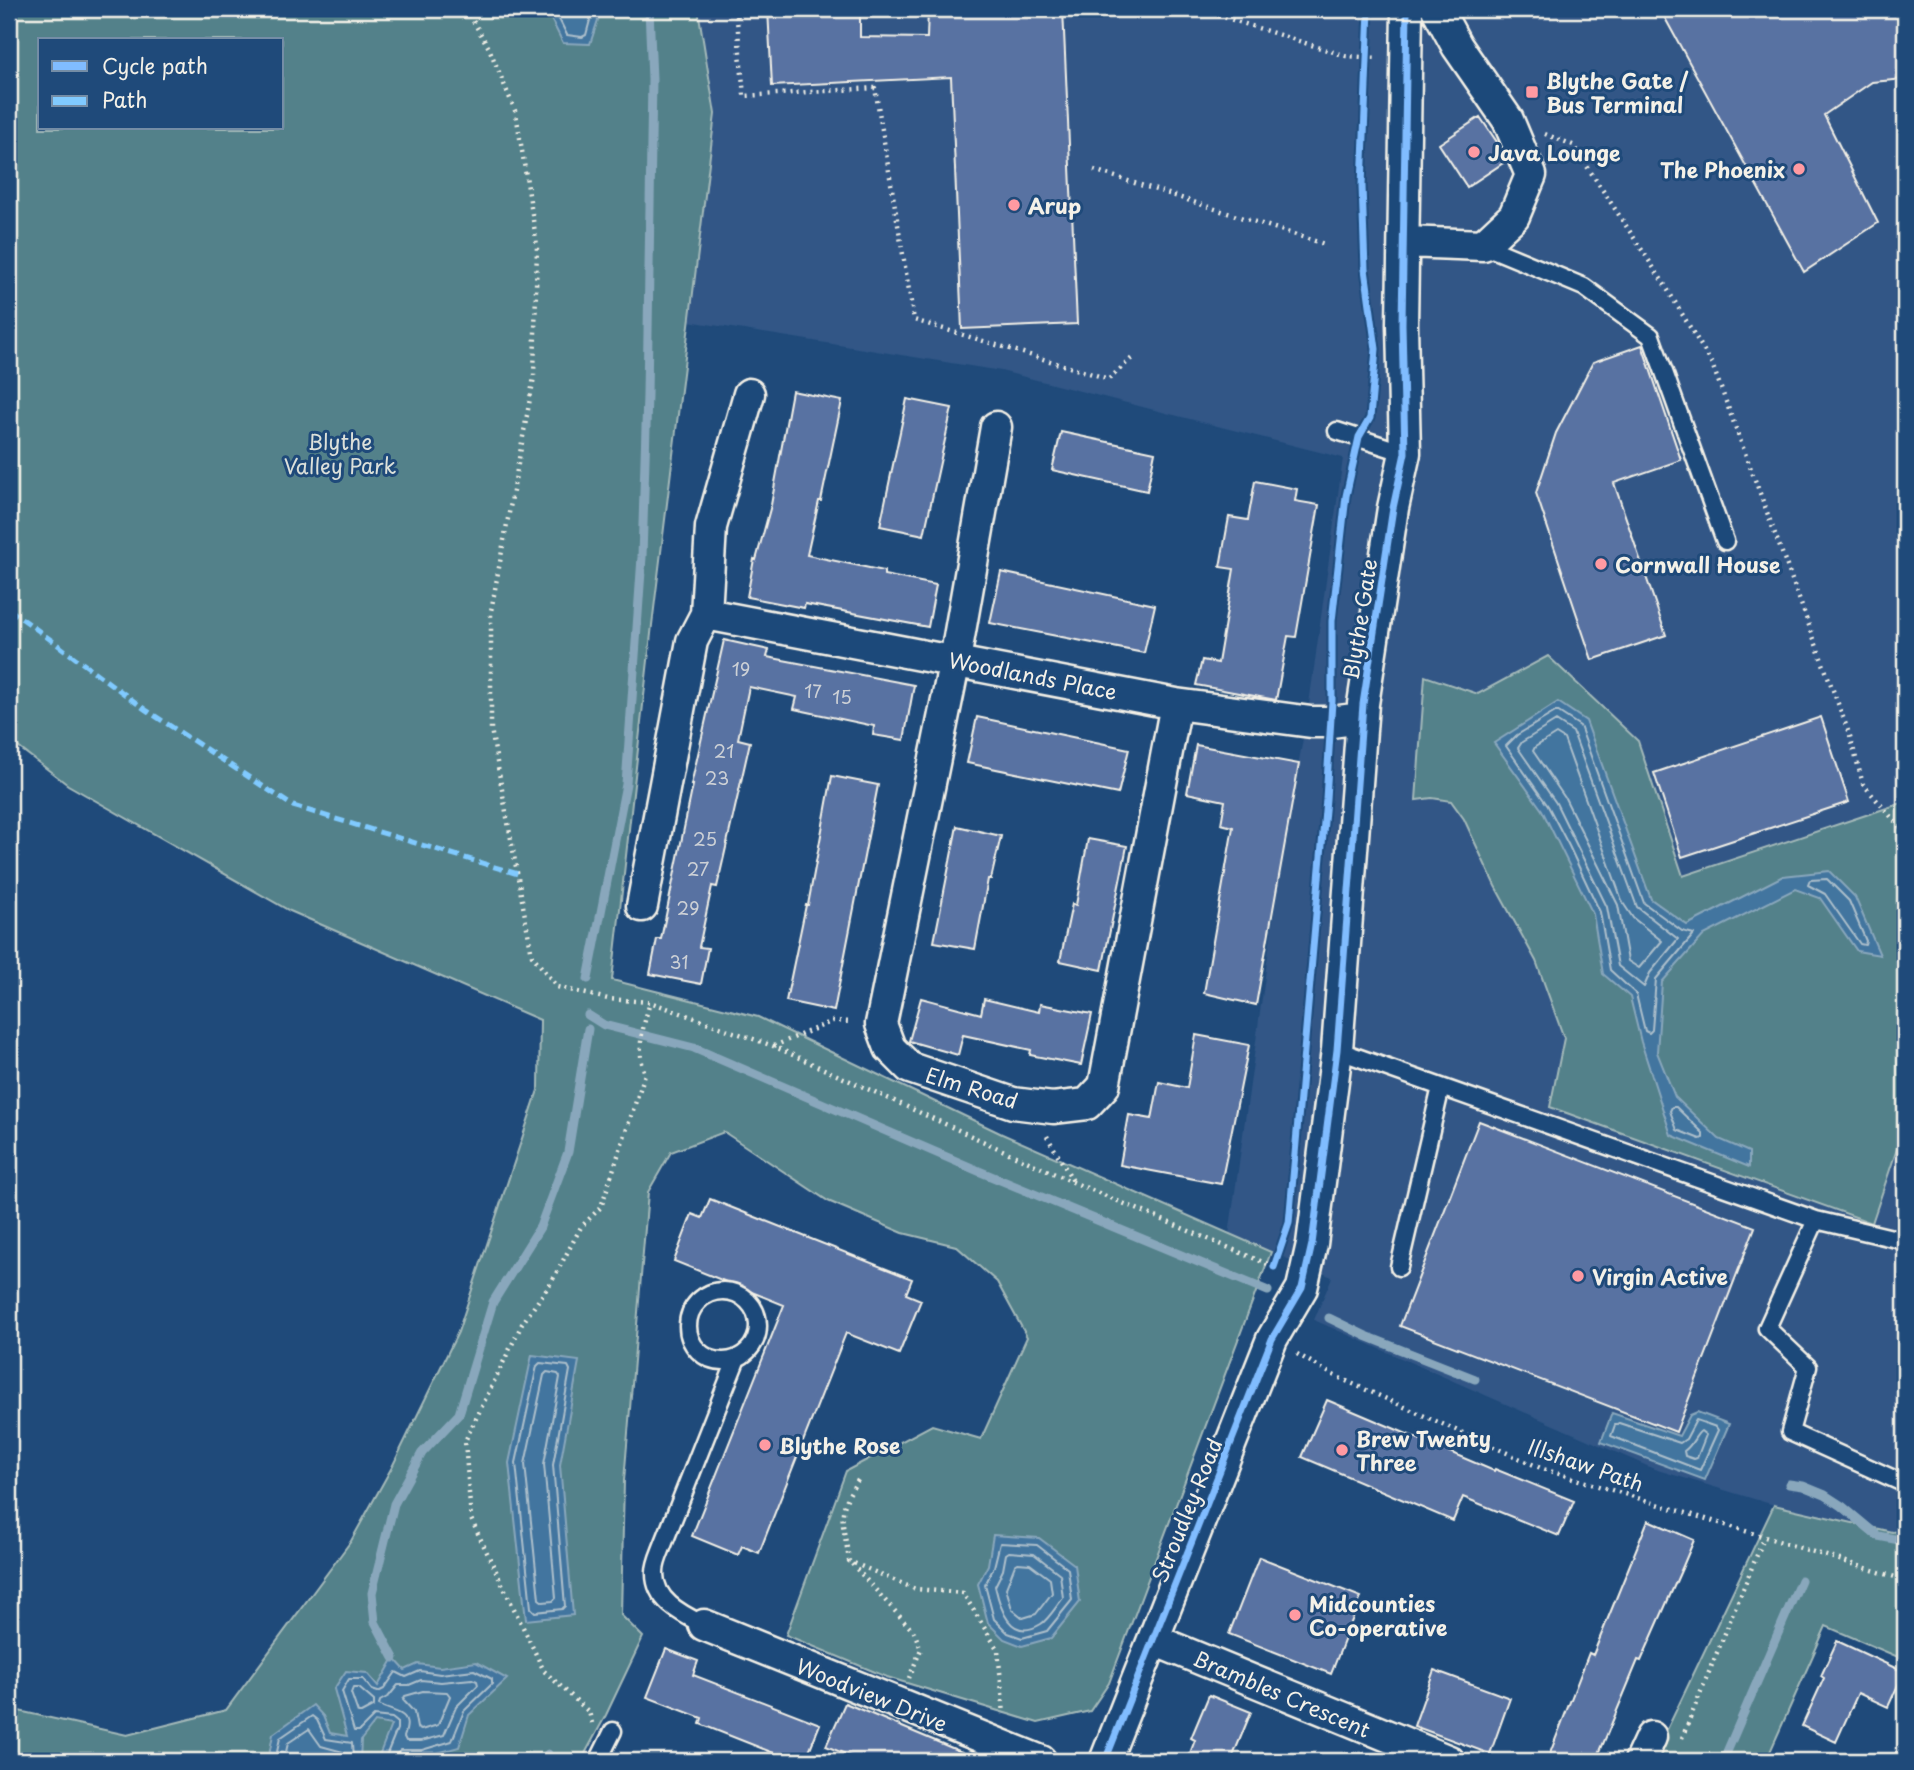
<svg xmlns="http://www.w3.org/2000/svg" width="1914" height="1770" viewBox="0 0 1914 1770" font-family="'Playpen Sans',sans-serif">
	<rect width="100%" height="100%" fill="#1f4a7a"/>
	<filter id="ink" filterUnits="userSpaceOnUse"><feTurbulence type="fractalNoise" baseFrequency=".0143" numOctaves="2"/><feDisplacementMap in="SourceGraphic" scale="14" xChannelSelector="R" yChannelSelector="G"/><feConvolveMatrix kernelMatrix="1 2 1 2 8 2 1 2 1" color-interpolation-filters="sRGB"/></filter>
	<g filter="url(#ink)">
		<!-- built -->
		<path fill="#305686" d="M697,9H1905V1530L1892,1532L1774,1505L1654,1469L1314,1320L1332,1277L1229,1235L1282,854L1308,711L1343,458L1001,371L688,321L714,115Z"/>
		<!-- green -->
		<path fill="#53818a" stroke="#a4b9b9" stroke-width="2" fill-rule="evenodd" d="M9,9H698L715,114L652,625L612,980L758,1017L1002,1134L1271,1252L1109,1683L1090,1711L1038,1723L887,1677L786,1635L846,1471L932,1425L981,1439L1027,1337L997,1282L956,1246L903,1233L828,1201L724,1132L671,1152L648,1192L624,1481L621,1615L643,1637L606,1715L581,1761H9V1714L19,1711L127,1735L226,1710L351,1541L392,1467L458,1332L539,1087L540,1020L290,911L68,785L9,740ZM40,40H282V128H40Z
			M1548,656L1638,741L1683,876L1905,802V1125L1872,1223L1550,1107L1564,1038L1536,961L1495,886L1464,819L1451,801L1432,798L1416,800L1425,676L1478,694Z
			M1774,1505L1892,1532L1905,1530V1660L1826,1626L1766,1761H1652Z"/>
		<!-- water -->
		<path fill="#42759f" stroke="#89a7bc" stroke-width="2" d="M546,9H599L600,14L590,44L563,43Z
			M1558,702L1586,721L1651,899L1687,925L1783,876L1829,871L1855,897L1880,955L1857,951L1820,898L1795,889L1704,935L1662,982L1657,1052L1675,1097L1719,1139L1749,1152V1167L1671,1135L1641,1042L1630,997L1603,974L1593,914L1542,810L1494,743Z
			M532,1355L579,1361L560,1465L573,1615L526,1620L509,1463Z
			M1697,1412L1729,1424L1705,1480L1601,1442L1612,1413L1679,1436L1690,1415Z
			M993,1535L1039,1538L1075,1565L1080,1602L1051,1638L1022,1646L1004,1639L988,1623L978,1584L988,1565Z
			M394,1658L405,1670L418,1664L440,1667L476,1662L507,1679L469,1715L459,1747L423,1757H403L400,1761H377L391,1725L375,1722L361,1740L360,1761H268L273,1734L313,1705L323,1716L330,1733L347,1736L334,1689L346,1671L367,1673L378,1686Z"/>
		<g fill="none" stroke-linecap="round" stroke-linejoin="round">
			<!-- shore -->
			<path stroke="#adbfcb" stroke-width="2" d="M554,9L567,35L582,37L586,35L593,9
				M1557,711L1580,726L1644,903L1682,931L1694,934L1656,979L1652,1030L1649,1033L1645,1031L1636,994L1610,970L1600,912L1569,846L1548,806L1506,746L1517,735Z
				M1556,721L1573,732L1637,907L1678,939L1650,973L1644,987L1618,966L1607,907L1556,803L1518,748L1522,742Z
				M1556,734L1564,739L1623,903L1633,918L1662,941L1639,968L1628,961L1618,905L1565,798L1533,751L1535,747Z
				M1827,879L1849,901L1866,941L1865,945L1860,944L1825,894L1808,885L1810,880Z
				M1672,1107H1676L1703,1133V1138L1700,1139L1677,1130L1670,1111Z
				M540,1363L568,1366L570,1370L553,1465L565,1606L562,1609L535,1612L531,1608L516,1463L537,1366Z
				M547,1372L558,1374L560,1377L544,1464L556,1598L553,1601L543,1602L539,1599L525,1464L544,1375Z
				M1696,1420L1716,1427L1718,1430L1700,1470L1611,1436L1615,1425L1619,1423L1680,1443L1686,1439Z
				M1701,1431L1706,1435L1697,1458L1694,1459L1685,1456L1684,1451C1693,1445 1695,1435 1701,1431Z
				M1000,1543L1037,1545L1068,1569L1072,1600L1047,1631L1022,1638L1008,1633L994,1619L985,1585L994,1567Z
				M1009,1552L1034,1554L1060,1574L1063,1598C1057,1605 1049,1619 1041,1624C1010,1643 1000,1608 995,1586L1003,1570L1006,1554Z
				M1018,1563L1030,1564L1050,1579L1052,1593L1036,1614L1023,1618L1012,1609L1006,1588L1015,1565Z
				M472,1679L477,1681L478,1685L456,1707L444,1735L421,1741H406L404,1737C414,1710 395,1714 379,1705L380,1701L389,1696L398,1685H409L421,1680L441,1682Z
				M353,1688H359L374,1701V1706L361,1713H358L351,1693Z
				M423,1691L447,1692L450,1696L438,1725L421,1730L417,1728L414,1712L403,1700L405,1696Z
				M275,1761L280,1738L312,1716L317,1720L326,1739L352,1743L353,1761
				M284,1761L288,1743L309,1729L321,1746L343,1752L344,1761
				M384,1761L397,1729V1722L392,1718L374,1716L359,1731H354L342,1691L349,1679H363L372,1690L378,1692L384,1689L396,1672L406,1677L420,1671L440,1674L474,1670L492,1679V1684L464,1711L452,1741L422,1750H401L396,1755L394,1761"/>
			<!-- stream -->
			<path stroke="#89a7bc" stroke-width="9" d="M588,979L626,784L642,557L647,395L652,79L649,9
				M588,1015L604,1025L694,1048L981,1172L1268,1291
				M1329,1318L1366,1336L1475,1379
				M1789,1484L1803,1486L1825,1495L1842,1506L1878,1536L1905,1541
				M394,1658L375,1622L372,1593L394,1504L422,1453L459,1414L493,1302L540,1227L568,1152L588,1029
				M544,1761L548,1754
				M1723,1761L1801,1580"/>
		</g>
		<!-- building -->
		<path fill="#5972a2" stroke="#f4f1e8" stroke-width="2" d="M768,9H860V37L927,38L928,9H1063L1077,324L962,329L951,77L772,86Z
			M1660,9H1905V79L1872,82L1824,115L1878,223L1804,272Z
			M1480,117L1501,148L1506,161L1467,187L1439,144Z
			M1642,345L1681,460L1614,483L1666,635L1592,660L1536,493L1556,433L1593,362Z
			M792,391L842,401L821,501H819L807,555L884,571V575L936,585L928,627L805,604L804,608L747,597L754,559L756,560L771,505Z
			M907,399L952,408L924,535L880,526Z
			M1061,432L1155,452L1147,491L1052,470Z
			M1255,481L1297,489L1295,501L1319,505L1296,637L1288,636L1276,700L1196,685L1202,660L1218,663L1234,569L1220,567L1229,517L1248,520Z
			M1001,572L1155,605L1144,653L990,623Z
			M724,640L769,650L767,657L914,685L904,740L873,735L874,726L794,709L797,697L749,687L738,739L750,742L717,887L712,886L699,947L708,948L701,984L650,974L657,939H661L693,785H691Z
			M977,717L1129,749L1118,794L967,763Z
			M1821,717L1849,802L1682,857L1654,773Z
			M1196,745L1299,764L1256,1005L1204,993L1233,827L1221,824L1225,801L1187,793Z
			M832,776L878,785L834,1011L786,1001L806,905H808Z
			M957,826L1001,836L991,879H988L975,949L934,942Z
			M1088,839L1127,846L1102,970L1060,961L1072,904L1076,905Z
			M921,998L981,1014L984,999L1039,1012L1040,1004L1092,1014L1081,1065L1030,1055L1031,1050L963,1035L958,1055L909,1041Z
			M1196,1035L1249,1045L1221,1184L1120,1165L1129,1115L1152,1119L1159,1082L1187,1088Z
			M1479,1121L1755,1227L1676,1432L1400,1326Z
			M710,1199L912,1279L906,1294L921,1300L899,1354L846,1333L759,1553L742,1546L738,1555L692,1536L784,1305L674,1261L692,1214L702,1218Z
			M1327,1400L1494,1471L1495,1469L1574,1501L1559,1536L1463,1497L1453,1521L1302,1457Z
			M1648,1520L1694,1540L1683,1566L1641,1661L1638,1660L1596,1761H1547L1589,1653L1593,1655Z
			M1259,1557L1361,1597L1331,1674L1229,1634Z
			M1837,1641L1904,1672L1888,1707L1858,1693L1836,1742L1802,1726L1824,1678L1821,1676Z
			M666,1649L698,1661L693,1675L820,1724L805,1761H794L700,1724L702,1718L647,1697Z
			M1434,1670L1510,1698L1490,1754L1414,1726Z
			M1209,1695L1251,1712L1231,1761H1187L1195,1740L1191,1738Z
			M845,1703L983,1761H862L826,1746Z"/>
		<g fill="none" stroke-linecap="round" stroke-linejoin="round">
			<defs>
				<path id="service" d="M1483,245L1584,287L1651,336L1725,541
					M1337,431L1405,453
					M1337,1050L1816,1220L1905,1241
					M1816,1220L1767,1328L1808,1367L1790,1432L1905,1484
					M1399,1267L1441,1087
					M688 1326a35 35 0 1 1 70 0a35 35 0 1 1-70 0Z
					M704,1625C682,1614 654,1601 655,1572C655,1563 660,1553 663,1545L737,1358
					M598,1761L613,1731"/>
				<path id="minor" d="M1405,242L1483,245L1514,216L1531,175L1508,120L1457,46L1437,9
					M996,427L955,660L882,1019L881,1024L890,1048L910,1068L1013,1103L1053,1108L1087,1104L1104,1086L1176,704
					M706,614L1176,704L1311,722H1331L1362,718
					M642,906L692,641L706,614L711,527L749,394
					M704,1625L1041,1761
					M1154,1640L1449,1761
					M1105,1761L1272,1339L1302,1288L1312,1244L1337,1050L1363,704L1393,508L1405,453L1402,324L1407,9
					M1640,1761L1651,1737"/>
			</defs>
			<!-- service casing -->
			<use href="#service" stroke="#f4f1e8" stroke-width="21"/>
			<!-- minor casing -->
			<use href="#minor" stroke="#f4f1e8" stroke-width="35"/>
			<!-- path -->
			<path stroke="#f4f1e8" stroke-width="4.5" stroke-dasharray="2 5" stroke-linecap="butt" d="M466,9L489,48L516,113L537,245L534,377L491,611V729L532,955L557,987L608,999L650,1002L773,1046L1075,1183L1277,1268
				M736,9L744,96L875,88L914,320L1109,379L1132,358
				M1198,9L1346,56L1378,58
				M1545,134L1573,145L1663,282L1712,364L1850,736L1863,784L1905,833
				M1094,170L1324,244
				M774,1046L833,1021L851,1022
				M1047,1136L1074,1183
				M1297,1354L1333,1375L1543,1469L1905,1580
				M858,1480C834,1515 844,1522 849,1561L915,1589L963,1593L998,1650L1004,1714
				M852,1564L914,1632L921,1649L909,1678
				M592,1723L589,1712L544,1671L471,1519L465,1441L522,1324L552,1281L581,1227L601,1207L645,1074C636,1047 643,1028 650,1002
				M1682,1738L1764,1538"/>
			<!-- service -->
			<use href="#service" stroke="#1f4a7a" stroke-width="16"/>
			<!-- minor -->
			<use href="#minor" stroke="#1f4a7a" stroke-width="30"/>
			<!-- quiet -->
			<path stroke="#80caff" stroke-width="5" stroke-dasharray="10 5" stroke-linecap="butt" d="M9,609L146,710L293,806L518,874"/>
			<defs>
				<path id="cycleway" d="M1274,1267L1289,1223L1326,799L1332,701V621L1346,496L1359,437L1370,418L1376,349L1365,269L1362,186L1369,9
					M1105,1761L1272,1339L1302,1288L1312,1244L1337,1050L1363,704L1393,508L1405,453L1402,324L1407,9"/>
			</defs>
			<!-- cycleway casing -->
			<use href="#cycleway" stroke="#1f4a7a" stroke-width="11"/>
			<!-- cycleway -->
			<use href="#cycleway" stroke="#80bcff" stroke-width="7"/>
		</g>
	</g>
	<!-- markers -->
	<g fill="#ff9aa2" stroke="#1f4a7a" stroke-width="2.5">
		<rect x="1525" y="85" width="14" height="14" rx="3.5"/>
		<circle cx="1474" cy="152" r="7"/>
		<circle cx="1799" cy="169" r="7"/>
		<circle cx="1014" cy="205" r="7"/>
		<circle cx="1601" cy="564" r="7"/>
		<circle cx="1578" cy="1276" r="7"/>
		<circle cx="765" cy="1445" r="7"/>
		<circle cx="1342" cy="1450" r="7"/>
		<circle cx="1295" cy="1615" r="7"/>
	</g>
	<g text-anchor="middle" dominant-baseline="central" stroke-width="6" stroke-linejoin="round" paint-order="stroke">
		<!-- number labels -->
		<g font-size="18" fill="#cdd1d6">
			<text x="741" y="668">19</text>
			<text x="813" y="690">17</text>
			<text x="842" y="696">15</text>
			<text x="724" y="750">21</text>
			<text x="717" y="777">23</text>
			<text x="705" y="838">25</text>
			<text x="698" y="868">27</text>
			<text x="688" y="907">29</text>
			<text x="679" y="961">31</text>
		</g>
		<!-- poi labels -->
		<g font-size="21" font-weight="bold" fill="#f4f1e8" stroke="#1f4a7a" text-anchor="start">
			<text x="1546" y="80">Blythe Gate /<tspan x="1546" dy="24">Bus Terminal</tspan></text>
			<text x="1488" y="152">Java Lounge</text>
			<text x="1785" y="169" text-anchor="end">The Phoenix</text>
			<text x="1028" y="205">Arup</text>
			<text x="1615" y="564">Cornwall House</text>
			<text x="1592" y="1276">Virgin Active</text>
			<text x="1356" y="1438">Brew Twenty<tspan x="1356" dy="24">Three</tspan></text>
			<text x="779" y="1445">Blythe Rose</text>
			<text x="1309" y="1603">Midcounties<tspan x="1309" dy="24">Co-operative</tspan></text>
		</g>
		<!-- park labels -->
		<g font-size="21" fill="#dce0da" stroke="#1f4a7a">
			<text x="340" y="441">Blythe<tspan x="340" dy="24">Valley Park</tspan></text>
		</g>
		<!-- street labels -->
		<g font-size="21" fill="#f4f1e8" stroke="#1f4a7a">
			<text transform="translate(1359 619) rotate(-81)">Blythe Gate</text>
			<text transform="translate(1033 675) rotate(11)">Woodlands Place</text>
			<text transform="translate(972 1087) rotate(17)">Elm Road</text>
			<text transform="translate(1586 1464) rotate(19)">Illshaw Path</text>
			<text transform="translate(1186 1510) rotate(-68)">Stroudley Road</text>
			<text transform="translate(1282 1693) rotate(23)">Brambles Crescent</text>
			<text transform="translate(872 1694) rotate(22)">Woodview Drive</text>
		</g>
	</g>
	<!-- margin -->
	<rect width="1914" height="1770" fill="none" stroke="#1f4a7a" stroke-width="35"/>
	<rect x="18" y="18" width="1879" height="1735" fill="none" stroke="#f4f1e8" stroke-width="2.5" filter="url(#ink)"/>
	<!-- legend -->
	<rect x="38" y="38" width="245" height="91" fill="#1f4a7a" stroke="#748da6" stroke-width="2"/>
	<rect x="52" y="61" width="35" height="10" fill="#80bcff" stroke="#748da6" stroke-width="2"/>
	<text x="102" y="74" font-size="21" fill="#f4f1e8">Cycle path</text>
	<rect x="52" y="96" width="35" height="10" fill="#80caff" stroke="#748da6" stroke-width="2"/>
	<text x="102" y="108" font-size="21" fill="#f4f1e8">Path</text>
</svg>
